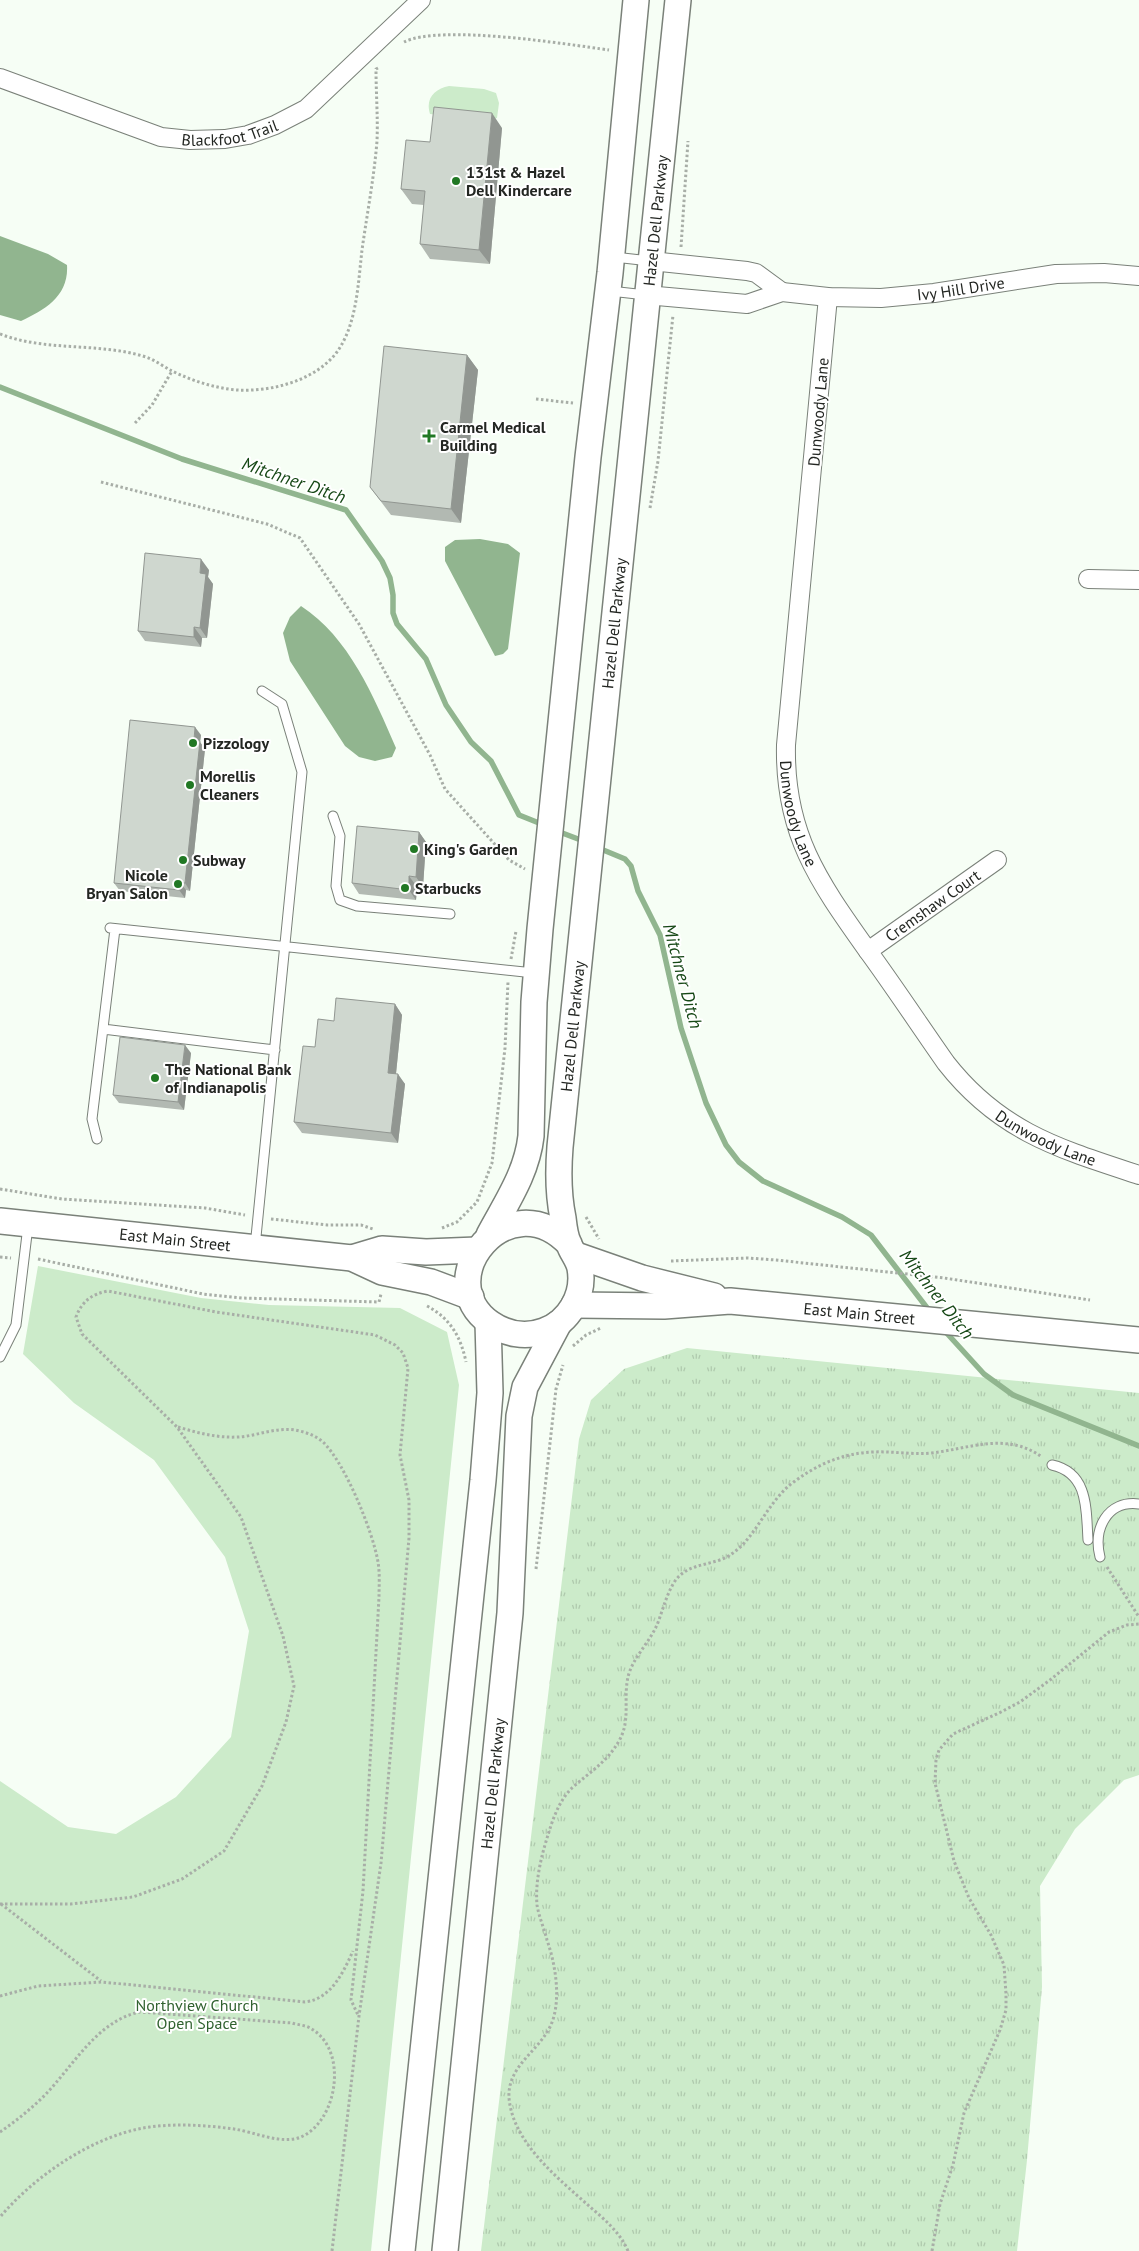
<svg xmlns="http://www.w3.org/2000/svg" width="1139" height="2251" viewBox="0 0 1139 2251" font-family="'PT Sans',sans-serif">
	<defs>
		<pattern id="grass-tufts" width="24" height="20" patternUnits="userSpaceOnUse" patternTransform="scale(1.25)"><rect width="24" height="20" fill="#ccebca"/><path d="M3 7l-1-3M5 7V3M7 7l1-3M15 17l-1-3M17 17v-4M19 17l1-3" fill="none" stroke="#afc9ad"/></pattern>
	</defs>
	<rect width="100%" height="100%" fill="#f6fef5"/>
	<!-- grass -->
	<path fill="url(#grass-tufts)" d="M687,1348L1139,1393V1775L1124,1780L1075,1829L1040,1886L1042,1987L1027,2160L1017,2251H481L579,1439L591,1400L624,1369Z"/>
	<!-- park -->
	<path fill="#ccebca" d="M449,86L484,89L496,93L499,103L497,118L487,120L430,114C425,98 435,89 449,86Z
		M38,1266L201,1298L269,1305L400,1308L447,1332L459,1385L371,2251H0V1781L68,1827L116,1834L176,1797L231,1737L249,1631L225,1557L154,1460L74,1403L23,1354Z"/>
	<!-- water -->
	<path fill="#91b58f" d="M0,236L48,254L67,265C69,296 45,310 21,321L0,315Z
		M480,539L508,544L520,553L508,649L503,654L495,656L445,561V547L455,540Z
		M301,606C349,637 374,697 396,748L392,757L375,761L359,757L345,746L290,661L283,633L290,617Z"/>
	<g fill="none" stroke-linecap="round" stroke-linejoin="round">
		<!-- stream -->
		<path stroke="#91b58f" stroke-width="5.5" d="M0,387L182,459L346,510L382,561L390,578L393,595V613L397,624L426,659L446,705L471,742L491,761L519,815L544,825
			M557,831L586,842
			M596,847L625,859L631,866L638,891L660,935L681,1028L706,1103L726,1145L739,1162L763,1181L842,1217L871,1235L931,1313
			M943,1329L984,1374L1013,1395L1139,1446"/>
		<defs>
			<path id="service" d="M614,257L650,261
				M610,291L646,295
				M333,816L340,836L336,886L340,900L357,906L450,914
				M110,928L534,973
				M103,1029L275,1050
				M97,1139L92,1119L115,929
				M255,1247L302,772L282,704L262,691
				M0,1357L16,1325L28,1226
				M1052,1465C1089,1473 1086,1510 1088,1540
				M1100,1557C1093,1529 1107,1500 1139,1504"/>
			<g id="minor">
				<path id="s1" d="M0,78L161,137L190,140L225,139L248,135L275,125L306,109L421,0"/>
				<path d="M651,261L747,271L756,273L782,292"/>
				<path id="s2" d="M646,295L747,304L782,292L828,297L881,298L934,293L1056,274L1104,273L1139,276"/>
				<path id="s3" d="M828,297L786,745C784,834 819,882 868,951C895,988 920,1026 946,1063C1000,1132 1060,1149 1139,1175"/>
				<path d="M1088,579L1139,580"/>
				<path id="s4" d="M868,951L997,860"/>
			</g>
			<g id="secondary">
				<path id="s5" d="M0,1221L352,1258L382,1272L431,1282L471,1297"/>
				<path d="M489,1235C506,1203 527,1173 531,1136L534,1002L540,929L588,457L610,273L636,0"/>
				<path id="s6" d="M569,1244C509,1181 428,1278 490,1323C506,1334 525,1338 544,1331C569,1322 585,1295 580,1268C578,1259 572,1253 569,1244C565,1237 564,1227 563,1218C558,1194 558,1172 560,1147L678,0"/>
				<path d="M576,1255L642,1278L714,1296"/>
				<path d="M352,1258L382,1249L426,1252L477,1250"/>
				<path id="s7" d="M574,1305L664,1306L730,1301L1139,1340"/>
				<path d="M402,2251L483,1480L490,1393L488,1322"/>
				<path id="s8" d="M445,2251L510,1613L519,1416L525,1387L559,1323"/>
			</g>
		</defs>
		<!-- service casing -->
		<use href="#service" stroke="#7a8179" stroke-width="11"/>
		<!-- minor casing -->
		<use href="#minor" stroke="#7a8179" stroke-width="20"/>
		<!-- secondary casing -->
		<use href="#secondary" stroke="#7a8179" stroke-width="28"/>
		<!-- path -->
		<path stroke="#a8aea7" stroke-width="3" stroke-dasharray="2.5 2.5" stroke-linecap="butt" d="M404,42C440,24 566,44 609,50
			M681,247L688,141
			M0,334C47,352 99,342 146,357C155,360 164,367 172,371C193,381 214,388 237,390C271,392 315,381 337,352C357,324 358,284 362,250C367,214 374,178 377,141C378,118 376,93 376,69L378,68
			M536,399L573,403
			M135,423L152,405L172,371
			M101,482L267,524L300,538L359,624L430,755L445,789L509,860L525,869
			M650,508L658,461L673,315
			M511,959L516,931
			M0,1189L62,1199L205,1208L245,1215
			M586,1217L599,1239
			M271,1219L327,1225H361L373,1229
			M442,1228L457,1222L477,1202L492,1163L505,1048L508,982
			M0,1257L11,1258
			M38,1259L203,1294L242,1298L379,1302L381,1294
			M671,1261L748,1258L776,1260L944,1278L1090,1300
			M427,1306C450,1318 461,1337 466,1362
			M573,1346L586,1335L601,1328
			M178,1427C198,1433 217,1438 238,1437C257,1436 276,1427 295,1430C305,1432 315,1435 323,1442C345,1463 373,1532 378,1562C380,1574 379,1586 379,1597L363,1891L351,2000L358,2015
			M1107,1567L1139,1617
			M536,1569L556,1389L563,1365
			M0,1904H71L133,1897L182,1879L224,1851L262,1786L286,1722L294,1686L283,1636L241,1517L177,1427L82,1334L76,1317C82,1301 92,1294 108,1291L216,1312L375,1335L395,1345L403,1353L408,1368L400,1455L409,1500V1538L381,1863L359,2016L332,2251
			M1,1904L101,1981
			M0,1996L38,1986L102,1982L305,2002C331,1999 343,1973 353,1951
			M0,2132C16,2121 31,2109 45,2095C73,2066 98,2020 140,2012L292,2023C298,2025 305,2025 310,2028C349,2049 338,2121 301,2137C281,2145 255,2132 234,2129C204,2125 173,2123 143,2128C90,2138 35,2176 0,2217
			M628,2251C620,2232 604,2219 589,2206C558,2178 513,2143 509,2098C507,2062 546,2049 554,2016C560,1993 555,1963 547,1940C544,1928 539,1917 537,1905C535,1882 541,1857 548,1835C553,1818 560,1799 573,1787C590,1772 607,1762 619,1741C631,1720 623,1700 628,1677C632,1659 649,1643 657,1625C663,1610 666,1595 675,1581C689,1561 715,1567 733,1553C757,1536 768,1500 795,1481C818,1464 844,1453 873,1452C893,1451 912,1455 932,1453C971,1448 1007,1432 1042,1457
			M932,2251L940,2204L953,2165L964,2113L1000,2030L1006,2010V1994L1004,1965L991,1935L969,1898L954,1861L935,1783L936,1760L939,1750L953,1734L1001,1712L1020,1702L1050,1680L1109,1632L1127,1625L1139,1624"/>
		<!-- service -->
		<use href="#service" stroke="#fff" stroke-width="9"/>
		<!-- minor -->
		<use href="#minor" stroke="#fff" stroke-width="18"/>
		<!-- secondary -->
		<use href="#secondary" stroke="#fff" stroke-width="25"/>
	</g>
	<!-- wall -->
	<path fill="#b2b9b2" d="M502,128L490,264L430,259L420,244L424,205L412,204L401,189L430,142Z
		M467,355L478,370L461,523L391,515L370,487Z
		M209,570L208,577L213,584L207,638H202L201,647L145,641L138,631Z
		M201,735L200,742L205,749L190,891L186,890L185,898L120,891L114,883Z
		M419,832L426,842L423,887H417L416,900L359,894L352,883Z
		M395,1004L402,1015L396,1074L405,1084L398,1143L302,1133L294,1122L315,1047L334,1021Z
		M191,1053L184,1110L119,1103L113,1095Z"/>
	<!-- shaded-wall -->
	<path fill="#919691" d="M492,113L502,128L490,264L479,250Z
		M467,355L478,370L461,523L451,509Z
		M201,559L209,570L208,577L213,584L207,638L200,628V573Z
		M194,627L202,638L201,647L194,637Z
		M195,727L201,735L200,742L205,749L190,891L185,883Z
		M419,832L426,842L423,887L416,877Z
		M409,876L417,887L416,900L409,890Z
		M180,883L186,890L185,898L179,890Z
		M395,1004L402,1015L395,1083L388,1073Z
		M185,1045L191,1053L184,1110L178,1102Z
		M398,1074L405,1084L398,1143L391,1133Z"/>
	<!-- building -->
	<path fill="#cfd7cf" stroke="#919691" d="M434,107L492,113L479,250L420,244L425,191L401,189L406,140L430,142Z
		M384,346L467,355L451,509L381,501L370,487Z
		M145,553L201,559L200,573L206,574L200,628L194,627V637L138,631Z
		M130,720L195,727L194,740L200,741L185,883H180L179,890L114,883Z
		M357,826L419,832L416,877L409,876V890L352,883Z
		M336,998L395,1004L388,1073L398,1074L391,1133L294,1122L303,1046L315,1047L318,1019L334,1021Z
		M120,1037L185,1045L178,1102L113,1095Z"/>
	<!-- markers -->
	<g fill="#217824" stroke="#fff" stroke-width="2">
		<circle cx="456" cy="181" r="5"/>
		<path d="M426.5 428.5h5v5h5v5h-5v5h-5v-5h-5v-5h5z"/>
		<circle cx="193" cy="743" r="5"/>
		<circle cx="190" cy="785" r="5"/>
		<circle cx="414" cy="849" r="5"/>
		<circle cx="183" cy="860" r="5"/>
		<circle cx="178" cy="884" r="5"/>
		<circle cx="405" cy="888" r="5"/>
		<circle cx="155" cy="1078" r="5"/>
	</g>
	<g text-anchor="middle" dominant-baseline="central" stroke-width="4" stroke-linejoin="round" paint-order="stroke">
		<!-- street labels -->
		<g font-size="16" fill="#232622" stroke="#fff">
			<text stroke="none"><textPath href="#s1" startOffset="241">Blackfoot Trail</textPath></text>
			<text stroke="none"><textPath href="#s6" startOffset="1380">Hazel Dell Parkway</textPath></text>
			<text stroke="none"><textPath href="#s2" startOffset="318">Ivy Hill Drive</textPath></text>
			<text transform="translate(818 412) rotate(-85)">Dunwoody Lane</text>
			<text stroke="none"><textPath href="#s6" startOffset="975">Hazel Dell Parkway</textPath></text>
			<text stroke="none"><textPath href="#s3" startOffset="520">Dunwoody Lane</textPath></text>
			<text stroke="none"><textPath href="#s4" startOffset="79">Cremshaw Court</textPath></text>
			<text stroke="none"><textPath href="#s6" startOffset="570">Hazel Dell Parkway</textPath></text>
			<text stroke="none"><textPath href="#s3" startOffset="940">Dunwoody Lane</textPath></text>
			<text stroke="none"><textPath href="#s5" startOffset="176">East Main Street</textPath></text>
			<text stroke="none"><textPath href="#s7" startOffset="286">East Main Street</textPath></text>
			<text stroke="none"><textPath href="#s8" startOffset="470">Hazel Dell Parkway</textPath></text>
		</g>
		<!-- poi labels -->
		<g font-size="16" font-weight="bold" fill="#232622" stroke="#fff" text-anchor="start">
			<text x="466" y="172">131st &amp; Hazel<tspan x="466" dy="18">Dell Kindercare</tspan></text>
			<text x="440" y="427">Carmel Medical<tspan x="440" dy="18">Building</tspan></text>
			<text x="203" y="743">Pizzology</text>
			<text x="200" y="776">Morellis<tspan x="200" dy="18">Cleaners</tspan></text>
			<text x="424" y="849">King's Garden</text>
			<text x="193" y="860">Subway</text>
			<text x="168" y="875" text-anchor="end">Nicole<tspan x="168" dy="18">Bryan Salon</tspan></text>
			<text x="415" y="888">Starbucks</text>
			<text x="165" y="1069">The National Bank<tspan x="165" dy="18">of Indianapolis</tspan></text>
		</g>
		<!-- park labels -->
		<g font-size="16" fill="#316230" stroke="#fff">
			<text x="197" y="2005">Northview Church<tspan x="197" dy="18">Open Space</tspan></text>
		</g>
		<!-- water labels -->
		<g font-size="18" font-style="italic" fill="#164816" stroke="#fff">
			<text transform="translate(294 480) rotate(19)">Mitchner Ditch</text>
			<text transform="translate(683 976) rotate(75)">Mitchner Ditch</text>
			<text transform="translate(937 1294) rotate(52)">Mitchner Ditch</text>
		</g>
	</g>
</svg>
